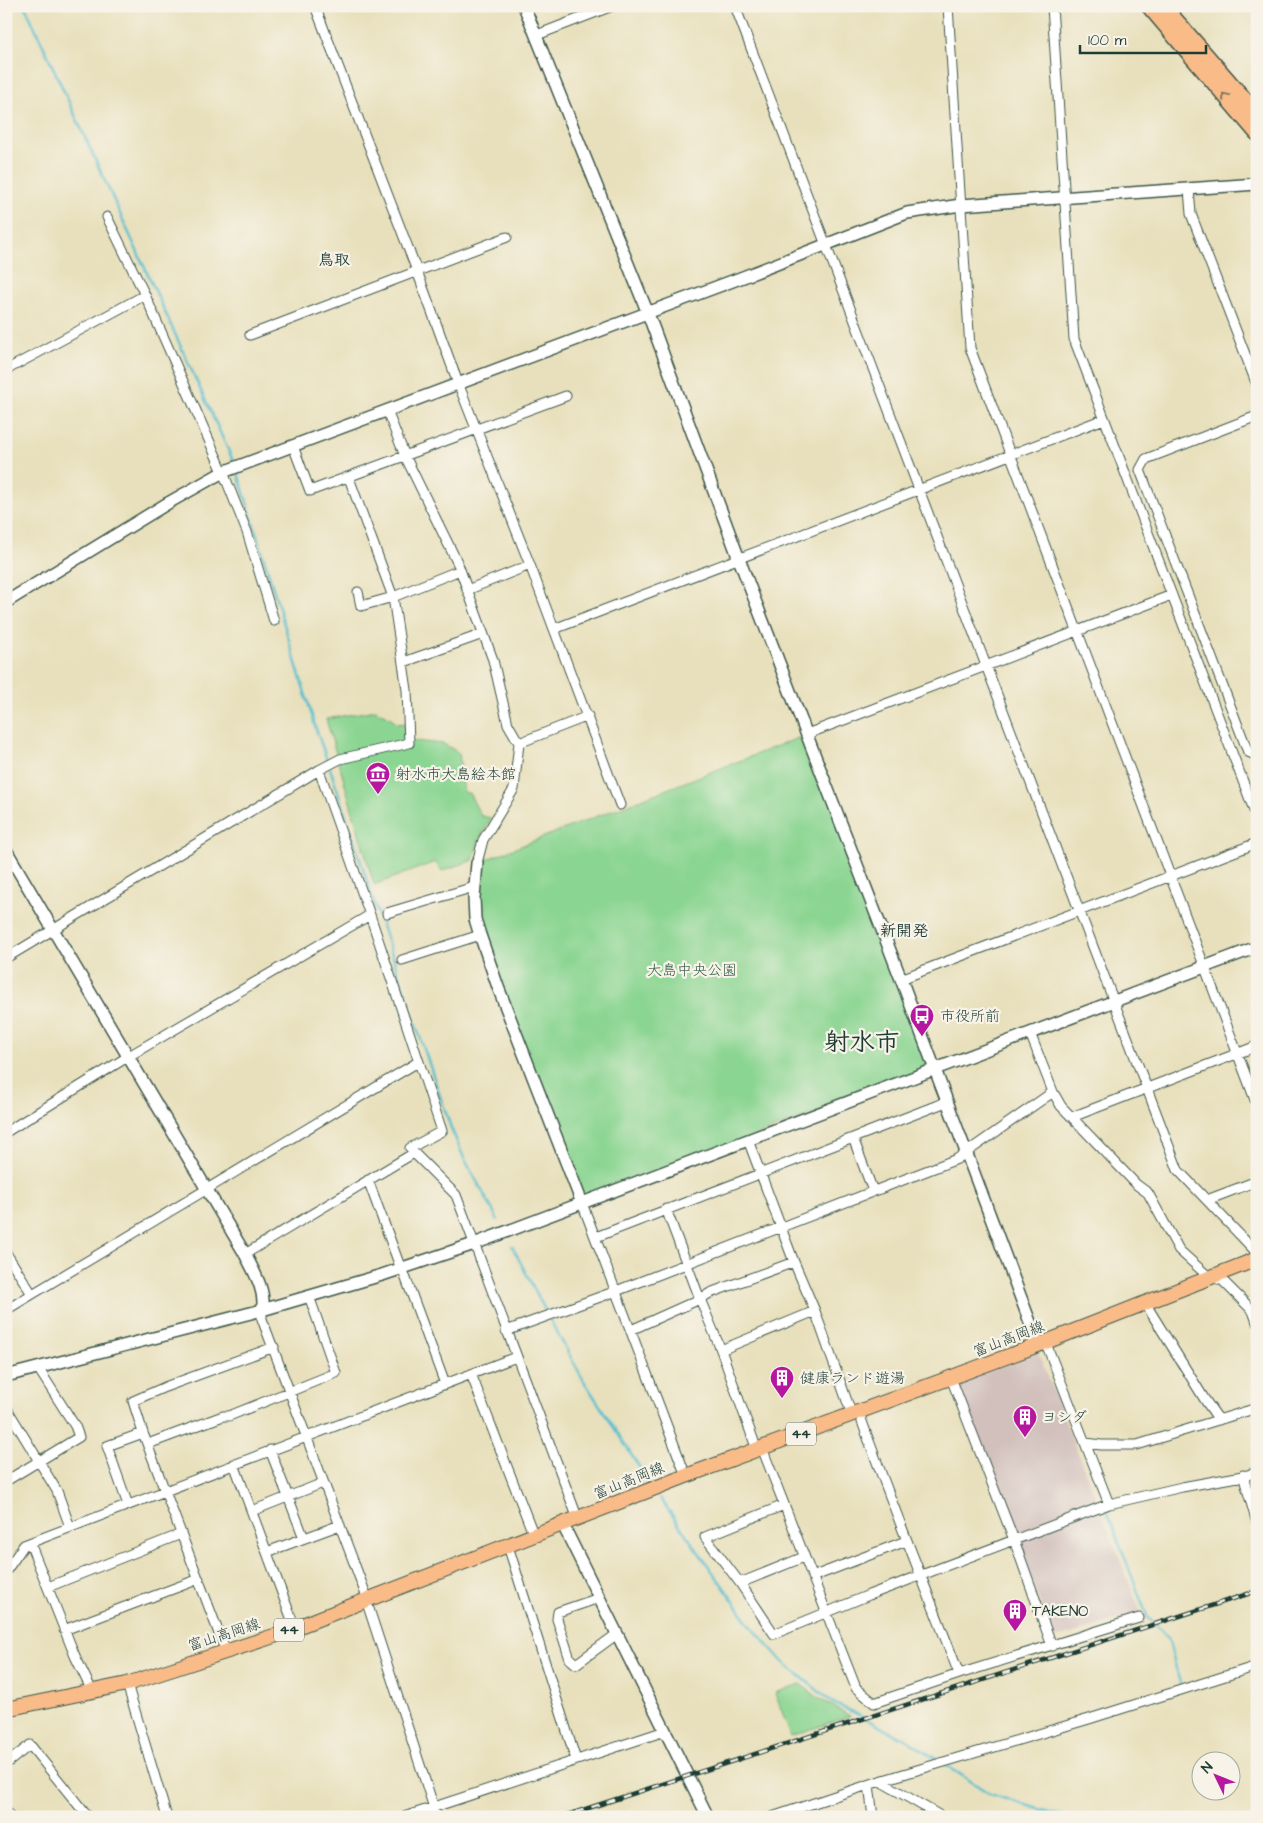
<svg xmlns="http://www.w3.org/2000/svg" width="1263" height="1823" viewBox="0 0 1263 1823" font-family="'Architects Daughter','Klee One',sans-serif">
	<rect width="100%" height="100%" fill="#f7f3e8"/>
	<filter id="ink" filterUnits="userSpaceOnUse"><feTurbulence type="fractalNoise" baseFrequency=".02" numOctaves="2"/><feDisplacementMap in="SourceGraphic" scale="10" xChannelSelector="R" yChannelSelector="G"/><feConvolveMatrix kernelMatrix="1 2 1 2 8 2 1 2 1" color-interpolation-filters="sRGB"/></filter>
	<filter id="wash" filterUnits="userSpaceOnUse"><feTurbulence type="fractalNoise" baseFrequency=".0096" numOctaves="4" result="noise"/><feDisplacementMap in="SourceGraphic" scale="20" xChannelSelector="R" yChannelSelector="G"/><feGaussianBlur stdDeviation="1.12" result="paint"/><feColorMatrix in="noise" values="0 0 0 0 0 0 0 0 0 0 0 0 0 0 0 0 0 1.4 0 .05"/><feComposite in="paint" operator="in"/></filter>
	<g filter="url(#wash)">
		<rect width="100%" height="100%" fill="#e8e0bc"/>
		<!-- industrial -->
		<path fill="#d1c0bc" d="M1038,1352L1141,1613L1054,1639L956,1384Z"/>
		<!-- green -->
		<path fill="#8bd592" stroke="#558963" d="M376,710L391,718L397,724L405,723L406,740L444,744L459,753L464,793H469L481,816L491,818L479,840L473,860L442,871L435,862L374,885L326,719Z
			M806,735L933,1069L583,1201L476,919L477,863Z
			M800,1684L820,1699L850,1716L791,1736L775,1693Z"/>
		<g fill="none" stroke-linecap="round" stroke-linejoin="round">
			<!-- stream -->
			<path stroke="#54bed0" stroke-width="2.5" d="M25,6L235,465
				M237,470L316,729L328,763
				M330,768L376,908L451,1128L464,1158L498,1220
				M512,1246L546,1312
				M550,1320L584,1381L647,1479
				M660,1498L752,1627L782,1661L833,1703L853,1712L888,1731L904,1738L939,1761
				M1106,1508L1147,1616L1168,1638L1181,1687
				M946,1765L990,1794L1065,1817"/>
		</g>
	</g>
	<g filter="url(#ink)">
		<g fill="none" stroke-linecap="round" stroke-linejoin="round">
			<defs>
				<path id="minor" d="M315,6L417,271L458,383L530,565L620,805
					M735,6L1178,1170L1257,1253
					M948,6L970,348L1257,1105
					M1052,6L1074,339L1257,818
					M537,35L612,6
					M1189,189L1191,214L1257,385
					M107,217L145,295L223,472L247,532L274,621
					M250,335L507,237
					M6,370L145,295
					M387,411L405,456L458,564L493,660L508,724L519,743L514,789L483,840L477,863
					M1257,416L1146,459L1140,470L1248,752L1257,756
					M293,446L310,491L566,396
					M467,590L530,565
					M358,592L361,606L393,597L460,570
					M554,629L1104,419
					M404,662L483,634
					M807,734L1172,595
					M519,743L588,716
					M319,770L370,915
					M387,913L474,887
					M6,958L319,770L340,759L409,743L407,690L393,597L349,478
					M402,960L480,935
					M901,979L1257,843
					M1030,1033L1053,1092L1061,1106L1137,1185L1148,1193L1179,1250L1209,1277L1222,1280L1253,1311L1257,1322
					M1072,1117L1257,1046
					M6,1132L129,1056L370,915L442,1131L410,1148
					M853,1138L946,1102
					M748,1140L794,1262L815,1311L852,1415
					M368,1180L401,1269
					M1207,1200L1257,1181
					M582,1203L686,1476
					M666,1209L700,1299L710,1293L794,1262
					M596,1237L853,1138L873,1191
					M6,1253L32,1294
					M245,1254L414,1153L456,1195L578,1519
					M402,1268L445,1384
					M1145,1303L1205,1400L1219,1420
					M6,1310L418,1062
					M262,1310V1319L368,1600V1606L437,1817
					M631,1330L700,1299L721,1350L815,1311
					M506,1331L611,1293L957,1159L1053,1092
					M1041,1344L1047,1346L1109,1504
					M721,1350L757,1450
					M471,1374L534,1536
					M951,1378L1014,1540L1052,1646
					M6,1407L57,1491L70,1527
					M859,1413C890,1501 926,1587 959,1674
					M1086,1443L1101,1445H1137L1257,1408
					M148,1444L223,1416H229L336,1373L309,1296
					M762,1448L856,1688L874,1703L959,1674L1139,1618
					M270,1450L304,1538
					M234,1464L295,1628
					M1243,1475L1257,1523
					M6,1481L79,1437L75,1426L38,1368
					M128,1505L107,1446L143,1433
					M252,1511L323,1483
					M30,1543L75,1656L92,1691
					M508,1546L576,1760
					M267,1552L340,1525
					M804,1557L740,1583L774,1634L869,1595L1109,1504L1182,1487L1248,1475L1257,1471
					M6,1571L24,1545L516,1357
					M812,1577L906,1541
					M740,1583L705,1537L784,1505
					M48,1587L181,1534
					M599,1598L558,1612L557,1619L570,1659L576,1664L617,1634
					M64,1630L199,1579
					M226,1652L143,1433L133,1401L165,1387L274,1347
					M127,1684L167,1817
					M6,1764L30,1745L88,1817
					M880,1781L942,1817
					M869,1785L873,1817
					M6,1812L10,1817
					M404,1817L665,1731
					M772,1817L880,1781L1089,1719L1257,1666"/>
				<path id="tertiary" d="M524,6L647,311L739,559L901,979L1036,1338L1041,1344
					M6,602L168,503L223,472L743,277L907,213L961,205L1257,184
					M6,850L245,1254C253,1270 267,1292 262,1310
					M477,863L474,898L475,919L480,935L498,987L582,1203
					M6,1376L262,1310L382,1275L474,1244L1257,947
					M563,1525L708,1817"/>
				<path id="primary" d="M6,1709L127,1684L274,1636L686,1476L1041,1344L1257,1259"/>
				<path id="trunk" d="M1149,6L1257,133
					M1163,6L1257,114"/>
			</defs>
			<!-- minor casing -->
			<use href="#minor" stroke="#3d5548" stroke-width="11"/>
			<!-- tertiary casing -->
			<use href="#tertiary" stroke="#3d5548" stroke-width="14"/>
			<!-- primary casing -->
			<use href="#primary" stroke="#3d5548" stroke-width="16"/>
			<!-- trunk casing -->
			<use href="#trunk" stroke="#3d5548" stroke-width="18"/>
			<!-- minor -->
			<use href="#minor" stroke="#fff" stroke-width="9"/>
			<!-- tertiary -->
			<use href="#tertiary" stroke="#fff" stroke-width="11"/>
			<!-- primary -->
			<use href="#primary" stroke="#f9bc89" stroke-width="14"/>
			<!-- trunk -->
			<use href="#trunk" stroke="#f9bc89" stroke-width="15"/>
			<defs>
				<path id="rail" d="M561,1817L1257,1591"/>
			</defs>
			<!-- rail casing -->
			<use href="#rail" stroke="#1f3d34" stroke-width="4.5"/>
			<!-- rail -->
			<use href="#rail" stroke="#f7f3e8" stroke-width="2.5" stroke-dasharray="8" stroke-linecap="butt"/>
		</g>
		<!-- one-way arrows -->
		<defs><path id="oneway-chevron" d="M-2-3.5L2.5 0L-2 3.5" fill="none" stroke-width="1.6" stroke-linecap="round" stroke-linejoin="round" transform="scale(1.25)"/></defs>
		<use stroke="#81765a" href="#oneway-chevron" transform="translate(1225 96) rotate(-130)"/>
	</g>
	<!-- icons -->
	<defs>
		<symbol id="museum-pin" viewBox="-11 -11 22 30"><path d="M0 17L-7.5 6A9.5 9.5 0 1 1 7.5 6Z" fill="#b5179e" stroke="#f7f3e8"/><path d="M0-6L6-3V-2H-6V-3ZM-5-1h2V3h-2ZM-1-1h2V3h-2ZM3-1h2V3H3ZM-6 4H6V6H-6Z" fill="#fff"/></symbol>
		<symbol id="bus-pin" viewBox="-11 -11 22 30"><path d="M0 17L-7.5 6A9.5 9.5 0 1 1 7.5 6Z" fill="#b5179e" stroke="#f7f3e8"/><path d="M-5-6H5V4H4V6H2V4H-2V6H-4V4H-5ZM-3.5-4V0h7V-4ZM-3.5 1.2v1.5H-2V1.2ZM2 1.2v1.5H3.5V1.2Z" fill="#fff"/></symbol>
		<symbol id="building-pin" viewBox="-11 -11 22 30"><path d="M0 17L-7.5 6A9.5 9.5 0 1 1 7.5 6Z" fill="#b5179e" stroke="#f7f3e8"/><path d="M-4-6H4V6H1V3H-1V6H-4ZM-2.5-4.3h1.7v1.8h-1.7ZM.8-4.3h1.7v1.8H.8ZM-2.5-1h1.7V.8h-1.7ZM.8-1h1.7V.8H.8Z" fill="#fff"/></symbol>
	</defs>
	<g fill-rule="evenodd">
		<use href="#museum-pin" x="364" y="760" width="28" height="38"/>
		<use href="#bus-pin" x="908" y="1002" width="28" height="38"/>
		<use href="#building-pin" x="768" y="1364" width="28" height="38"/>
		<use href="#building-pin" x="1011" y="1403" width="28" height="38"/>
		<use href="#building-pin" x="1001" y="1597" width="28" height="38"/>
	</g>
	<g text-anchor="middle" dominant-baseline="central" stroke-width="4.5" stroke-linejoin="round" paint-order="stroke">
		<!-- shield labels -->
		<g fill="#f7f3e8" stroke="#60746a" stroke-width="1">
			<rect x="786" y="1422.5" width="30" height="23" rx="4"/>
			<rect x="274" y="1618.5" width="30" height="23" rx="4"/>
		</g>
		<g font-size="14" font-weight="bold" fill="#1f3d34">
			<text x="801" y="1434">44</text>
			<text x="289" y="1630">44</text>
		</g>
		<!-- poi labels -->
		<g font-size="15" fill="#1f3d34" stroke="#f7f3e8" text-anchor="start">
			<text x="396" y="774">射水市大島絵本館</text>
			<text x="940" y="1016">市役所前</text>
			<text x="800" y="1378">健康ランド遊湯</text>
			<text x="1042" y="1417">ヨシダ</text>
			<text x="1032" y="1611">TAKENO</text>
		</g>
		<!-- park labels -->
		<g font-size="15" fill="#355b47" stroke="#f7f3e8">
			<text x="692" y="970">大島中央公園</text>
		</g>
		<!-- street labels -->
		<g font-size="15" fill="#1f3d34" stroke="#f7f3e8">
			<text transform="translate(1009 1339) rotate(-21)">富山高岡線</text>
			<text transform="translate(629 1481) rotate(-22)">富山高岡線</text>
			<text transform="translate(224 1635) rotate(-18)">富山高岡線</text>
		</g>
		<!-- neighbourhood labels -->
		<g font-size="16" font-weight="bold" fill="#1f3d34" stroke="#f7f3e8">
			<text x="334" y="260">鳥取</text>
			<text x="904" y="931">新開発</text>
		</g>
		<!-- town labels -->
		<g font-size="25" font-weight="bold" fill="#1f3d34" stroke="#f7f3e8">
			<text x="862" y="1042">射水市</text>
		</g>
	</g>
	<!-- margin -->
	<rect width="1263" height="1823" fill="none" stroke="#f7f3e8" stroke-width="25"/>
	<!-- north arrow -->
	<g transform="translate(1216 1776) rotate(313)"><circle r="24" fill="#f7f3e8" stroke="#a1aaa0"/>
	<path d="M0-4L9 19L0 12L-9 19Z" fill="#b5179e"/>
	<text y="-8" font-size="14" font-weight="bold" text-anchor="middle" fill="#1f3d34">N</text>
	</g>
	<!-- scale -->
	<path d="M1080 45v8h126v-8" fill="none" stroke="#1f3d34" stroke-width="2.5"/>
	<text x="1088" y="45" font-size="15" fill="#1f3d34" stroke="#f7f3e8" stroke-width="4" paint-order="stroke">100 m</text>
</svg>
